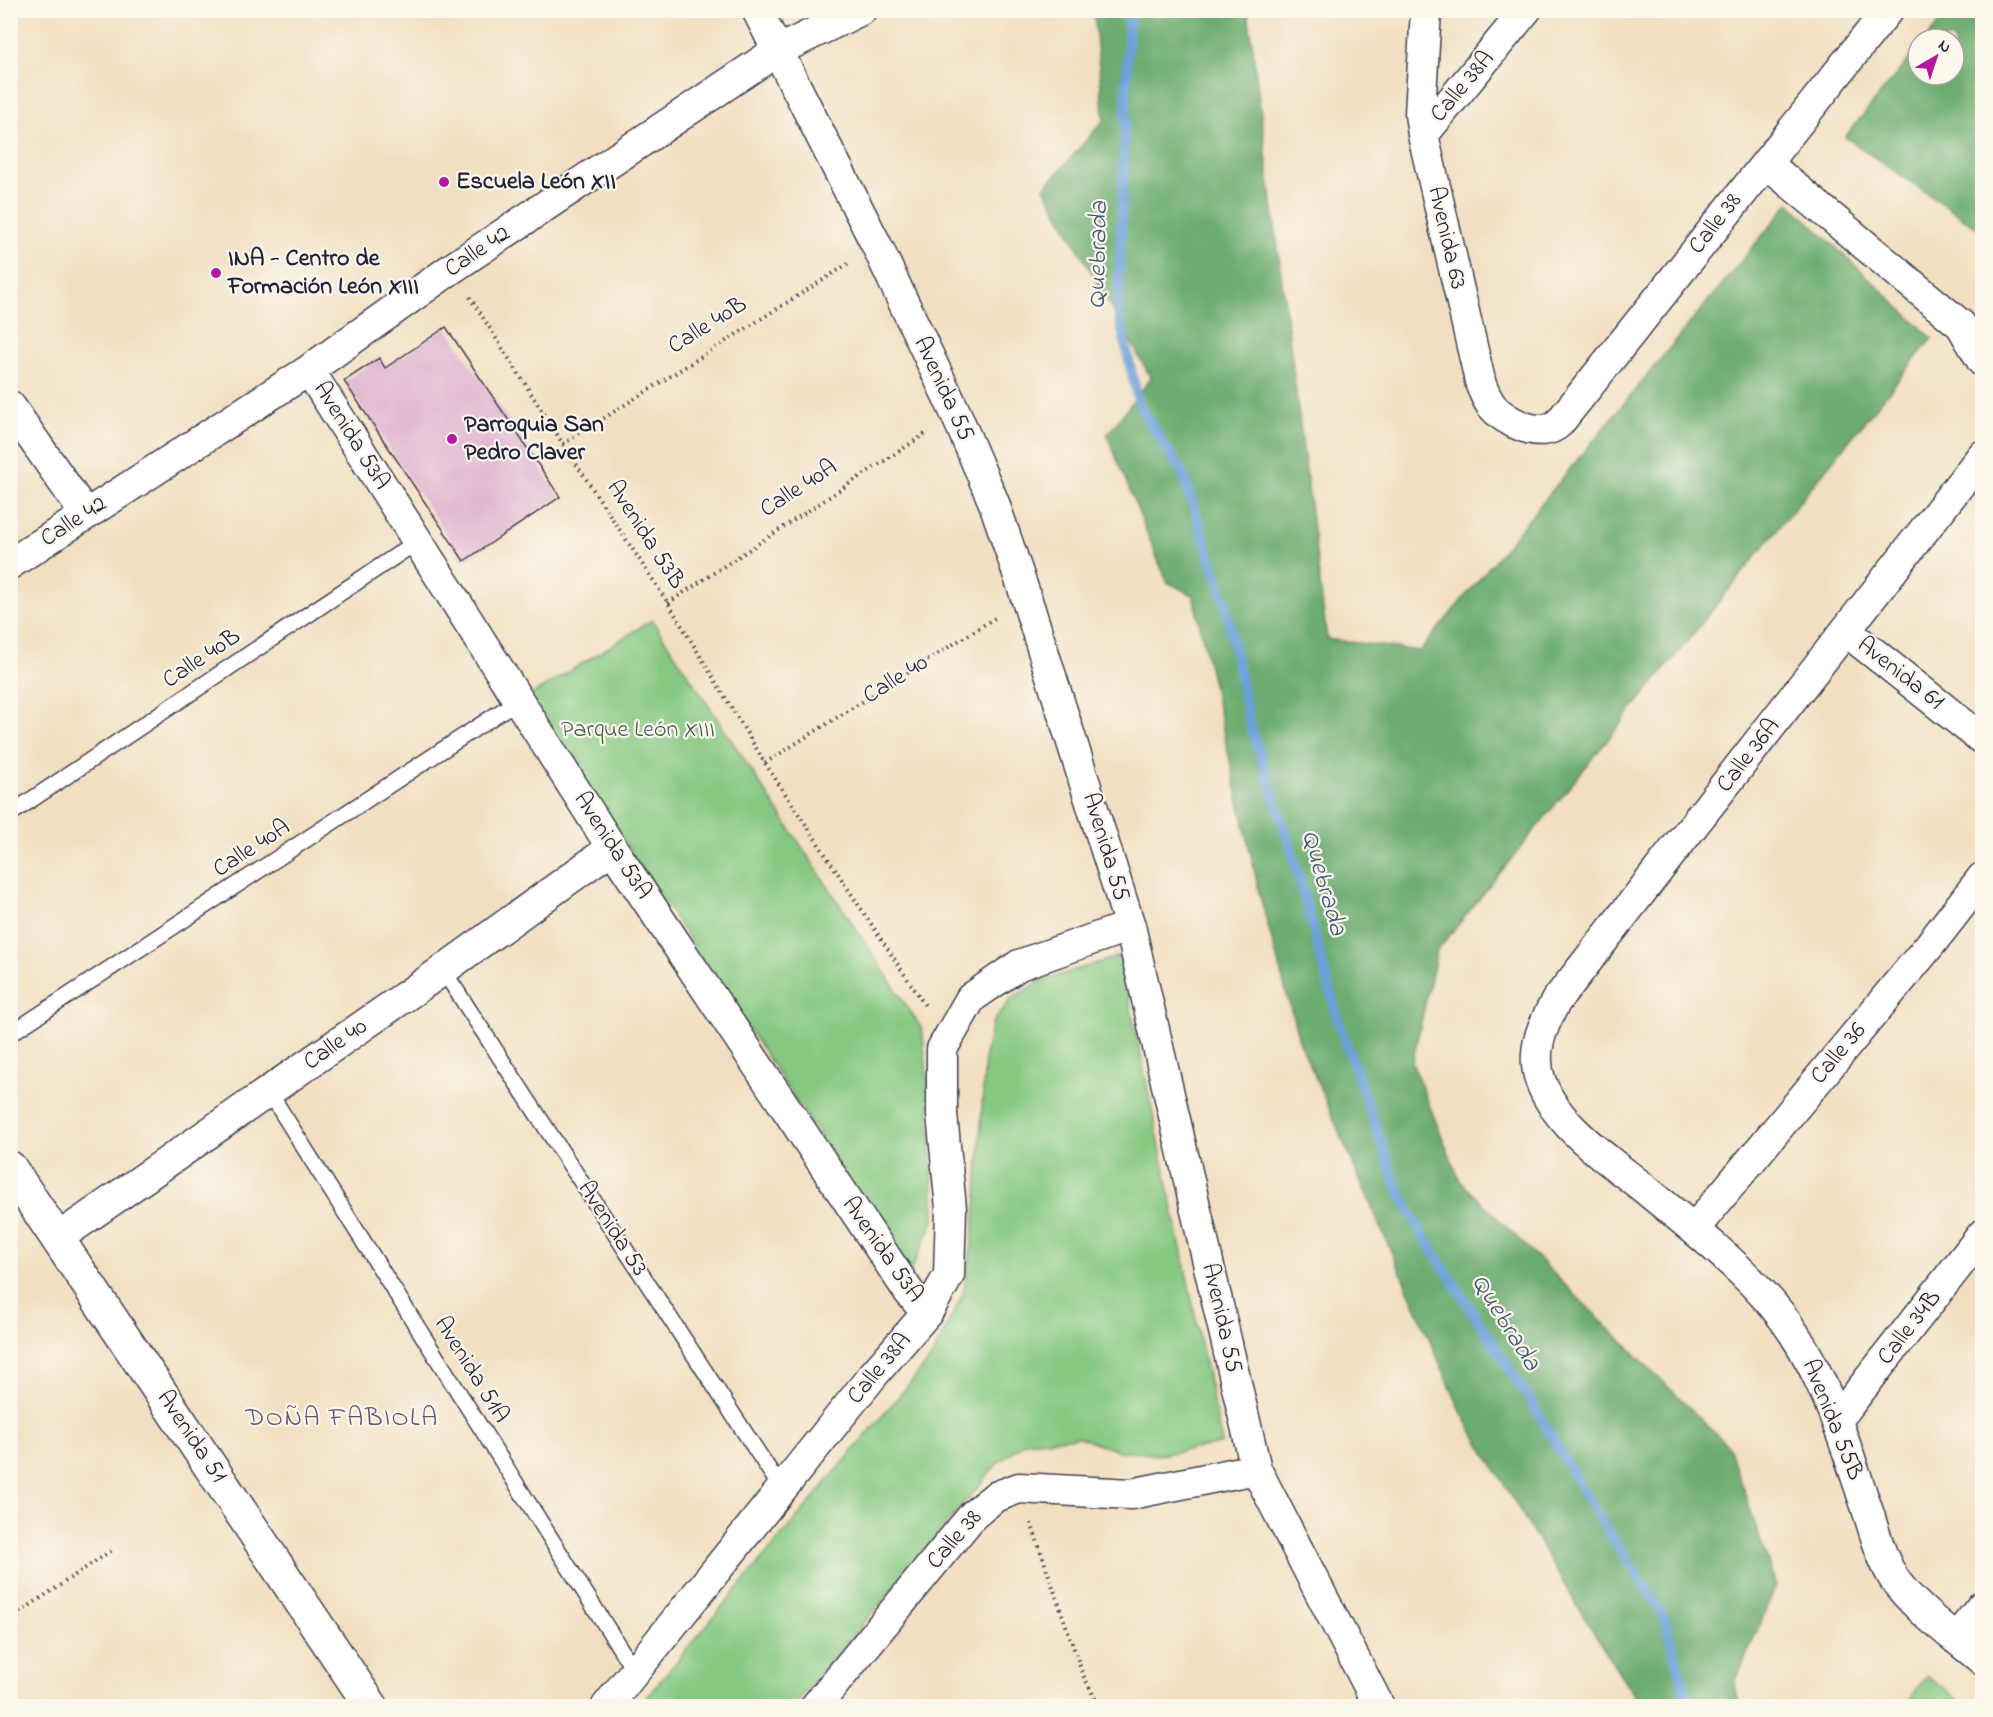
<svg xmlns="http://www.w3.org/2000/svg" width="1993" height="1717" viewBox="0 0 1993 1717" font-family="'Indie Flower',sans-serif">
	<rect width="100%" height="100%" fill="#fbf7ec"/>
	<filter id="ink" filterUnits="userSpaceOnUse"><feTurbulence type="fractalNoise" baseFrequency=".0167" numOctaves="2"/><feDisplacementMap in="SourceGraphic" scale="12" xChannelSelector="R" yChannelSelector="G"/><feConvolveMatrix kernelMatrix="1 2 1 2 8 2 1 2 1" color-interpolation-filters="sRGB"/></filter>
	<filter id="wash" filterUnits="userSpaceOnUse"><feTurbulence type="fractalNoise" baseFrequency=".008" numOctaves="4" result="noise"/><feDisplacementMap in="SourceGraphic" scale="24" xChannelSelector="R" yChannelSelector="G"/><feGaussianBlur stdDeviation="1.35" result="paint"/><feColorMatrix in="noise" values="0 0 0 0 0 0 0 0 0 0 0 0 0 0 0 0 0 1.4 0 .05"/><feComposite in="paint" operator="in"/></filter>
	<g filter="url(#wash)">
		<rect width="100%" height="100%" fill="#f2dfc1"/>
		<!-- green -->
		<path fill="#85c881" stroke="#54755e" stroke-width="1.5" d="M652,620L922,1029L929,1092L934,1221L910,1272L528,697Z
			M1120,956L1222,1444L1159,1455L1118,1451L1079,1437L1025,1442L998,1463L794,1706H639L931,1358L963,1294L971,1251L977,1198L985,1055L992,1023L1013,997L1043,980Z
			M1927,1675L1967,1706H1905Z"/>
		<!-- forest -->
		<path fill="#6cac6f" stroke="#476755" stroke-width="1.5" d="M1105,10L1248,11L1327,639L1420,651L1789,203L1932,338L1437,951L1412,1063L1460,1181L1729,1447L1776,1586L1735,1683L1739,1706H1641L1598,1640L1463,1416L1299,1040L1260,896L1193,595L1167,582L1107,435L1151,378L1044,188L1104,120L1094,14Z
			M1949,11H1982V231L1845,137L1918,48V75H1954V39H1926Z"/>
		<g fill="none" stroke-linecap="round" stroke-linejoin="round">
			<!-- stream -->
			<path stroke="#6ca1d9" stroke-width="10" d="M1134,10L1129,20L1118,312L1139,405L1183,474L1225,602L1249,721L1290,845L1340,1027L1396,1184L1422,1234L1530,1400L1600,1519L1664,1616L1689,1706"/>
		</g>
		<g id="blocks">
			<!-- building -->
			<path fill="#deadcd" d="M446,327L560,497L464,561L344,381L379,358L385,368Z"/>
		</g>
	</g>
	<g filter="url(#ink)">
		<use href="#blocks" fill-opacity="0" stroke="#413e4f" stroke-width="1.5"/>
		<g fill="none" stroke-linecap="round" stroke-linejoin="round">
			<defs>
				<path id="service" d="M10,814L418,541
					M443,970L781,1488
					M10,1034L517,701
					M269,1092L635,1672"/>
				<path id="minor" d="M757,10L877,246L956,414L994,503L1026,597L1130,926L1256,1469L1379,1706
					M1426,10L1420,114L1423,135L1481,385C1484,392 1487,400 1492,406C1505,422 1541,440 1559,423L1888,10
					M1423,135L1526,10
					M1766,163L1961,325L1982,361
					M309,370L612,848L909,1292L927,1313
					M10,406L86,515
					M1982,456L1556,1001C1542,1026 1530,1053 1541,1082C1558,1129 1614,1163 1651,1194C1690,1226 1729,1257 1763,1294C1817,1351 1840,1428 1864,1500C1873,1525 1879,1554 1893,1577C1912,1607 1955,1637 1982,1660
					M10,564L309,370L451,269L777,51L861,10
					M1846,631L1982,739
					M1694,1229L1929,946L1982,878
					M58,1238L443,970L612,848
					M1837,1420L1982,1235
					M1956,1639L1982,1606
					M607,1706L874,1374L927,1313L949,1275L951,1209L942,1114V1049L971,998L1019,965L1130,926
					M816,1706L973,1515L995,1497L1019,1488L1131,1494L1256,1469"/>
				<path id="tertiary" d="M10,1168L371,1706"/>
			</defs>
			<!-- service casing -->
			<use href="#service" stroke="#413e4f" stroke-width="18"/>
			<!-- minor casing -->
			<use href="#minor" stroke="#413e4f" stroke-width="33"/>
			<!-- tertiary casing -->
			<use href="#tertiary" stroke="#413e4f" stroke-width="36"/>
			<!-- path -->
			<path stroke="#413e4f" stroke-width="4" stroke-dasharray="1.5 4.5" stroke-linecap="butt" d="M470,297L563,444L668,603L765,763L926,1007
				M563,444L848,264
				M668,603L928,432
				M765,763L998,616
				M1031,1523L1083,1675L1099,1706
				M10,1619L112,1550"/>
			<!-- service -->
			<use href="#service" stroke="#fff" stroke-width="15"/>
			<!-- minor -->
			<use href="#minor" stroke="#fff" stroke-width="30"/>
			<!-- tertiary -->
			<use href="#tertiary" stroke="#fff" stroke-width="33"/>
		</g>
	</g>
	<!-- markers -->
	<g fill="#b5179e" stroke="#fbf7ec" stroke-width="2">
		<circle cx="444" cy="182" r="6"/>
		<circle cx="216" cy="273" r="6"/>
		<circle cx="452" cy="439" r="6"/>
	</g>
	<g text-anchor="middle" dominant-baseline="central" stroke-width="4.5" stroke-linejoin="round" paint-order="stroke">
		<!-- street labels -->
		<g font-size="24" fill="#22223b" stroke="#fbf7ec">
			<text transform="translate(1463 87) rotate(-50)">Calle 38A</text>
			<text transform="translate(1716 224) rotate(-52)">Calle 38</text>
			<text transform="translate(1446 238) rotate(77)">Avenida 63</text>
			<text transform="translate(478 252) rotate(-34)">Calle 42</text>
			<text transform="translate(708 326) rotate(-32)">Calle 40B</text>
			<text transform="translate(943 389) rotate(65)">Avenida 55</text>
			<text transform="translate(351 436) rotate(58)">Avenida 53A</text>
			<text transform="translate(799 489) rotate(-33)">Calle 40A</text>
			<text transform="translate(74 522) rotate(-33)">Calle 42</text>
			<text transform="translate(645 535) rotate(57)">Avenida 53B</text>
			<text transform="translate(202 659) rotate(-34)">Calle 40B</text>
			<text transform="translate(1900 674) rotate(38)">Avenida 61</text>
			<text transform="translate(896 680) rotate(-32)">Calle 40</text>
			<text transform="translate(1749 756) rotate(-52)">Calle 36A</text>
			<text transform="translate(612 846) rotate(57)">Avenida 53A</text>
			<text transform="translate(1105 847) rotate(73)">Avenida 55</text>
			<text transform="translate(252 849) rotate(-33)">Calle 40A</text>
			<text transform="translate(336 1045) rotate(-35)">Calle 40</text>
			<text transform="translate(1839 1054) rotate(-50)">Calle 36</text>
			<text transform="translate(612 1229) rotate(57)">Avenida 53</text>
			<text transform="translate(882 1250) rotate(55)">Avenida 53A</text>
			<text transform="translate(1221 1318) rotate(77)">Avenida 55</text>
			<text transform="translate(1910 1328) rotate(-52)">Calle 34B</text>
			<text transform="translate(880 1369) rotate(-50)">Calle 38A</text>
			<text transform="translate(471 1370) rotate(58)">Avenida 51A</text>
			<text transform="translate(1832 1420) rotate(68)">Avenida 55B</text>
			<text transform="translate(191 1437) rotate(56)">Avenida 51</text>
			<text transform="translate(955 1540) rotate(-49)">Calle 38</text>
		</g>
		<!-- poi labels -->
		<g font-size="24" font-weight="bold" fill="#22223b" stroke="#fbf7ec" text-anchor="start">
			<text x="456" y="182">Escuela León XII</text>
			<text x="228" y="259">INA - Centro de<tspan x="228" dy="28">Formación León XIII</tspan></text>
			<text x="464" y="425">Parroquia San<tspan x="464" dy="28">Pedro Claver</tspan></text>
		</g>
		<!-- park labels -->
		<g font-size="24" fill="#455c54" stroke="#fbf7ec">
			<text x="638" y="730">Parque León XIII</text>
		</g>
		<!-- water labels -->
		<g font-size="26" font-style="italic" fill="#40557a" stroke="#fbf7ec">
			<text transform="translate(1099 255) rotate(-89)">Quebrada</text>
			<text transform="translate(1323 883) rotate(74)">Quebrada</text>
			<text transform="translate(1505 1323) rotate(58)">Quebrada</text>
		</g>
		<!-- neighbourhood labels -->
		<g font-size="26" letter-spacing="1.5" fill="#64536e" stroke="#fbf7ec">
			<text x="342" y="1419">DOÑA FABIOLA</text>
		</g>
	</g>
	<!-- margin -->
	<rect width="1993" height="1717" fill="none" stroke="#fbf7ec" stroke-width="36"/>
	<!-- north arrow -->
	<g transform="translate(1936 57) rotate(39)"><circle r="28" fill="#fbf7ec" stroke="#a4a2a5" stroke-width="1.5"/>
	<path d="M0-4.5L10 22L0 15L-10 22Z" fill="#b5179e"/>
	<text y="-9" font-size="16" font-weight="bold" text-anchor="middle" fill="#22223b">N</text>
	</g>
</svg>
